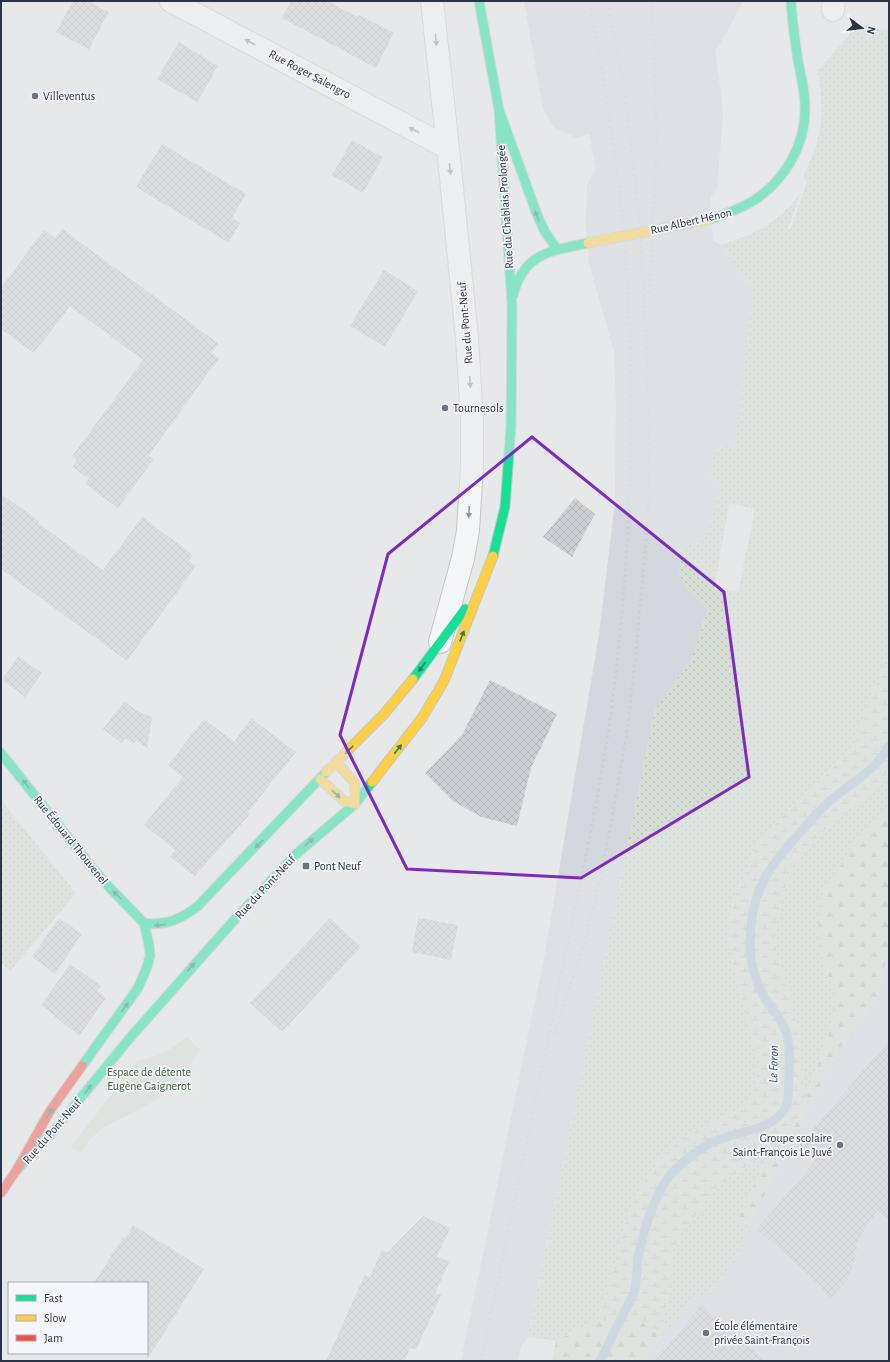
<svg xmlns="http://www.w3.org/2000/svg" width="890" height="1362" viewBox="0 0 890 1362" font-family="'Alegreya Sans',sans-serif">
	<defs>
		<pattern id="grass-dots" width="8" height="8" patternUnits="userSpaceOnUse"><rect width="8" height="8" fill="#d6ded6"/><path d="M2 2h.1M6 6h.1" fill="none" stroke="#b8bfb9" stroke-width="1.8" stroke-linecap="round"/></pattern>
		<pattern id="forest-firs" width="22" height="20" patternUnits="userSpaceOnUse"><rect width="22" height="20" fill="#d6ded6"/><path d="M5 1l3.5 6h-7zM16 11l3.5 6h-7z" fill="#b8bfb9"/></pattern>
		<pattern id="wetland-marsh" width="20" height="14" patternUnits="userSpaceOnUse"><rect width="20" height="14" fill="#d6ded6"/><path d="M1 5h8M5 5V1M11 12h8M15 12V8" fill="none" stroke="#b8bfb9"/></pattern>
		<pattern id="building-cross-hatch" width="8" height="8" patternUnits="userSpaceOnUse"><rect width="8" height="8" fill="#ced0d3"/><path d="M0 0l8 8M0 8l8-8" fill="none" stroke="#b1b3b6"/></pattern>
	</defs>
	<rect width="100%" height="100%" fill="#e6e8ea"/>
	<!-- built -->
	<path fill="#d4d7dd" d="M524,1H743L728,30L715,51L720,86L723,114L717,188L710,197L711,219L713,241L721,245L753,290L729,502L714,590L692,658L655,710L528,1337L521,1347L518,1361H461L545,953L599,635L615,502L616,403L614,351L589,264L586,224L587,185L596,168L589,134L576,138L554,127L543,109Z
		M889,944V1361H642L662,1335L698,1296L738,1255L749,1226L837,1053L878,997Z"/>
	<!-- grass -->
	<path fill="url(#grass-dots)" fill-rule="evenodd" d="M860,23L889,31V652L851,751L785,813L758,844L734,898L728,941L749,1028L757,1051V1074L754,1090L745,1108L721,1118L680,1140L658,1162L638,1191L625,1226L598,1320L556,1341L528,1337L655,710L692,658L708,610L686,588L678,571L683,551L706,535L713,516L720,487L709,475L718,444L735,447L753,290L721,245C752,236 783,220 801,192L788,229L790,230L807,182L803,176C824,136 824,114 818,70ZM729,503L755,509L738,592L714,590Z
		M889,771V809L864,830L818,930L822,959L839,1004L806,1097L797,1025L777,954L775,935L780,905L790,873L807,847L831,824L871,792Z
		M1,800L76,893L10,971L1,963Z
		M786,1140L763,1165L759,1177L737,1220L749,1226L738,1255L712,1293L698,1296L662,1335L669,1290L670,1262L678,1238L700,1208L722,1183Z"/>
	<!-- forest -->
	<path fill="url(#forest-firs)" d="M889,809V944L878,997L837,1053L749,1226L737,1220L759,1177L763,1165L786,1140L800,1116L839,1004L822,959L818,930L822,893L864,830Z
		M598,1320L644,1323L662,1335L642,1361H552L556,1341Z"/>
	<!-- wetland -->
	<path fill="url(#wetland-marsh)" d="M889,652V771L871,792L831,824L807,847L790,873L780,905L775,935L777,955L797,1025L806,1097L800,1116L786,1140L722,1183L700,1209L678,1238L670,1262L669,1290L662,1335L644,1323L598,1320L625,1226L638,1191L658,1162L680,1140L721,1118L745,1108L754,1090L757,1074V1051L749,1028L728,941L734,898L758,844L785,813L851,751Z"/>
	<!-- green -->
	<path fill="#d6ded6" d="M187,1037L200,1050C189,1067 179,1083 163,1095C143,1110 118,1117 98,1132C91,1138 86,1145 80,1153L71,1147L137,1061L156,1056L167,1051Z"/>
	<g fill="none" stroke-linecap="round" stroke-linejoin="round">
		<!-- stream -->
		<path stroke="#b4c4d5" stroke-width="9" d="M600,1361C608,1345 616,1329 624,1313C627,1306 632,1299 634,1292C637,1281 637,1269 638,1258C643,1231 656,1187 677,1168C688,1158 701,1147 715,1141C735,1132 775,1130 785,1108C790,1099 788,1087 789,1078C790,1062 791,1044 785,1029C781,1019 774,1012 768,1003C762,994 757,983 754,972C748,954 750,925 754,907C760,879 778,857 797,836C809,822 822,807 837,795C855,781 878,767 889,746"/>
	</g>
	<!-- building -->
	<path fill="url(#building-cross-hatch)" d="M73,1H88L109,12L89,49L56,32Z
		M291,1H327L358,17L359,15L394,33L376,68L282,18Z
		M179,42L218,66L197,102L157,79Z
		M352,140L383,157L363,193L332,175Z
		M162,144L246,194L232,218L240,223L229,243L136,187Z
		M62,229L218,343L211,353L219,358L149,455L154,459L118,508L85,484L89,479L72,467L77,460L72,456L143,360L70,306L34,353L1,329V288L44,230L55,238Z
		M384,270L418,291L385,347L350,326Z
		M1,494L39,521L38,523L103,570L142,517L193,555L189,561L196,566L127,661L1,569Z
		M575,498L595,514L572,557L543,537Z
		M18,656L42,673L25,697L2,680Z
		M490,680L557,714L531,768L517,826L481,817L453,801L425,773L462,735Z
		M124,701L136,710L152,717L147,748L137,740L134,744L125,738L121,743L103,729Z
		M251,718L296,752L248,812L250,814L195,876L170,857L175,850L144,825L183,777L168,765L204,719L234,742Z
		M59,918L82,934L55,974L32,957Z
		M330,918L361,947L282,1032L250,1003Z
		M418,918L458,925L451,960L412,952Z
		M70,964L101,986L97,991L106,998L79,1036L41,1005Z
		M889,1040V1221L877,1211L859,1238L853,1265L847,1280L829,1300L822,1287L757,1229L815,1161L799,1146Z
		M423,1216L450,1228L437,1256L449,1262L435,1293L441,1295L416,1350L410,1348L404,1361H326L365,1275L370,1277L382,1250L388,1252Z
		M133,1225L204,1269L147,1360V1283H94L123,1237L125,1239Z
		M702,1305L765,1361H655Z"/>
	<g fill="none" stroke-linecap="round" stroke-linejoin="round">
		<defs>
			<path id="street" d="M171,1L448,148
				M432,1L448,148L467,338L472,420V465L468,531L463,558L440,642
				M833,10L834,1"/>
			<path id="fast" d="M479,1L499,110L538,217L545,232L557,249
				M711,219C726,214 740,209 753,201C785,181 806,144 805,107C805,91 801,76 798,61C795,41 792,21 791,1
				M513,295C524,253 550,251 588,243
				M493,556L505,507L511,426L512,304L499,110
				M413,679L465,609
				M1,753L89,864L109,887L144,923L149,945L150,956L147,967L138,988L82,1066
				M144,923C166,926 181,919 198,906L326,772
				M16,1171L56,1128L129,1039L236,918L295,855L355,804L372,782"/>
			<path id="slow" d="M326,772L384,714L413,679
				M320,779L344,801L355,804V783L337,763
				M372,782L422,718L444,681L493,556"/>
			<path id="jam" d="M1,1193L16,1171L50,1111L82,1066"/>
		</defs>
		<!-- street casing -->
		<use href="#street" stroke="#c4c6c8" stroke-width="24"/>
		<!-- fast casing -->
		<use href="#fast" stroke="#c4c6c8" stroke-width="11"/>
		<!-- slow casing -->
		<use href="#slow" stroke="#c4c6c8" stroke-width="11"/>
		<!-- jam casing -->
		<use href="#jam" stroke="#c4c6c8" stroke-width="11"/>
		<!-- street -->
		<use href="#street" stroke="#f5f6f7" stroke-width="22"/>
		<!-- fast -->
		<use href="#fast" stroke="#16e098" stroke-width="9"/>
		<!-- slow -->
		<use href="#slow" stroke="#ffcf43" stroke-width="9"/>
		<!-- jam -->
		<use href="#jam" stroke="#f24e42" stroke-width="9"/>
		<!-- rail -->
		<path stroke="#cecfd2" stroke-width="3" stroke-dasharray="2 4" stroke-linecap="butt" d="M649,293L657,141L653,22L651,1
			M554,1035L585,941L603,867L626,738L635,662L648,518L649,436L646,329L640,222L624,86L607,1
			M481,1361C508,1232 535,1104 561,975C581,878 603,781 615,682C629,561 634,439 629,316C627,277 625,238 620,199C613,133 602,67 589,1"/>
		<defs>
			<path id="slow-bridge" d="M588,243L711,219"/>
		</defs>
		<!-- slow-bridge casing -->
		<use href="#slow-bridge" stroke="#c4c6c8" stroke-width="11" stroke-linecap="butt"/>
		<!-- slow-bridge -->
		<use href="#slow-bridge" stroke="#ffcf43" stroke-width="9"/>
	</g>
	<!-- one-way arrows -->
	<defs><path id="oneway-solid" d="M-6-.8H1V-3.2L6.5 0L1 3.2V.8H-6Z"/></defs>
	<g fill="#90959e">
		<use href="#oneway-solid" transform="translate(436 40) rotate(84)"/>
		<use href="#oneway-solid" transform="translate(250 42) rotate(-152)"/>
		<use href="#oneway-solid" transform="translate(414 130) rotate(-152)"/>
		<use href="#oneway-solid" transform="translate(450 169) rotate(84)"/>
		<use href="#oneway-solid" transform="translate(470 382) rotate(87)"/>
		<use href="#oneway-solid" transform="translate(469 512) rotate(93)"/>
	</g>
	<g fill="#22816a">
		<use href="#oneway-solid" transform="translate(537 216) rotate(-111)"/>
		<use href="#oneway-solid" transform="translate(462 636) rotate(-69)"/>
		<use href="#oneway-solid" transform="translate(422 667) rotate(126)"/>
		<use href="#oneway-solid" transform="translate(398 749) rotate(-52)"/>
		<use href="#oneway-solid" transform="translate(349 750) rotate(135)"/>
		<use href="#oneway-solid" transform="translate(26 784) rotate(-128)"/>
		<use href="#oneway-solid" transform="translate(336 794) rotate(43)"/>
		<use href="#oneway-solid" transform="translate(309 842) rotate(-41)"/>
		<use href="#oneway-solid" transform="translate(259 844) rotate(134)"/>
		<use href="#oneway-solid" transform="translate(117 895) rotate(-135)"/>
		<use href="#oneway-solid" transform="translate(160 925) rotate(173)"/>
		<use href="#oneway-solid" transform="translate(191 967) rotate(-48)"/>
		<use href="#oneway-solid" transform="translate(125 1007) rotate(-53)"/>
		<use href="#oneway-solid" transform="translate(88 1089) rotate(-51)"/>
		<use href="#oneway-solid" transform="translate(50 1113) rotate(-58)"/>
	</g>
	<!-- marked area -->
	<path d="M0 0H890V1362H0ZM532,437L724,592L749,777L581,878L407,869L340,735L388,554Z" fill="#e6e8ea" fill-opacity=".55" fill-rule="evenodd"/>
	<path fill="none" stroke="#7b2cbf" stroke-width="3" stroke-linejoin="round" d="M532,437L724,592L749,777L581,878L407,869L340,735L388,554Z"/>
	<!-- markers -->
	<g fill="#6c737f" stroke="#f4f6f9" stroke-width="1.5">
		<circle cx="35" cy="96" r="4"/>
		<circle cx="445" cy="408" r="4"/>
		<rect x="302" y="862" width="8" height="8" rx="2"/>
		<circle cx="840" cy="1145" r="4"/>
		<circle cx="706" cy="1333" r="4"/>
	</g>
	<g text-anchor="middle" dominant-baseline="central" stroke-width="3.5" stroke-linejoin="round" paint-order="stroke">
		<!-- street labels -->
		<g font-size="12" fill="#2b3445" stroke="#f4f6f9">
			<text transform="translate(310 74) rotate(28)">Rue Roger Salengro</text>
			<text transform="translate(505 207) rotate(-94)">Rue du Chablais Prolongée</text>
			<text transform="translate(691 221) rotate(-13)">Rue Albert Hénon</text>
			<text transform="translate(465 323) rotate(-95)">Rue du Pont-Neuf</text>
			<text transform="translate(71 840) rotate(51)">Rue Édouard Thouvenel</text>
			<text transform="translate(265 887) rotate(-47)">Rue du Pont-Neuf</text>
			<text transform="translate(52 1131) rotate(-49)">Rue du Pont-Neuf</text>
		</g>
		<!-- poi labels -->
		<g font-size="12" fill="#2b3445" stroke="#f4f6f9" text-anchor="start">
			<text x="43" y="96">Villeventus</text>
			<text x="453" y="408">Tournesols</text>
			<text x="314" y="866">Pont Neuf</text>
			<text x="832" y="1138" text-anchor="end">Groupe scolaire<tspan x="832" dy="14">Saint-François Le Juvé</tspan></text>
			<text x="714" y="1326">École élémentaire<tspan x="714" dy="14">privée Saint-François</tspan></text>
		</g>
		<!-- park labels -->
		<g font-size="12" fill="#3f6138" stroke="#f4f6f9">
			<text x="149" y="1072">Espace de détente<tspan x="149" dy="14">Eugène Gaignerot</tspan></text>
		</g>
		<!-- water labels -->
		<g font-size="13" font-style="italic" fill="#34527a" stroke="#f4f6f9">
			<text transform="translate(774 1064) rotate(-89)">Le Foron</text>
		</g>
	</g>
	<!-- border -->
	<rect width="890" height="1362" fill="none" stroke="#2b3445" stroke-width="4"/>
	<!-- legend -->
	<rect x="8" y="1282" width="140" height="72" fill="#f4f6f9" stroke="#a4a8b1"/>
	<rect x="16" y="1295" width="20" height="6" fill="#16e098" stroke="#a4a8b1"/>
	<text x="44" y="1302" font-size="12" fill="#2b3445">Fast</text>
	<rect x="16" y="1315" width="20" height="6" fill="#ffcf43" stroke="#a4a8b1"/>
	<text x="44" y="1322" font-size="12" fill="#2b3445">Slow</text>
	<rect x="16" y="1335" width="20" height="6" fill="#f24e42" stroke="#a4a8b1"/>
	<text x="44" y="1342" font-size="12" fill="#2b3445">Jam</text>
	<!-- north arrow -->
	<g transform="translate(862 28) rotate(105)" stroke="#f4f6f9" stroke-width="3" paint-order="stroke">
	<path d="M0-3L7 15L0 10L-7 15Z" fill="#2b3445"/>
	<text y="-6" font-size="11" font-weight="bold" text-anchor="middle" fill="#2b3445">N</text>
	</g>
</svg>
